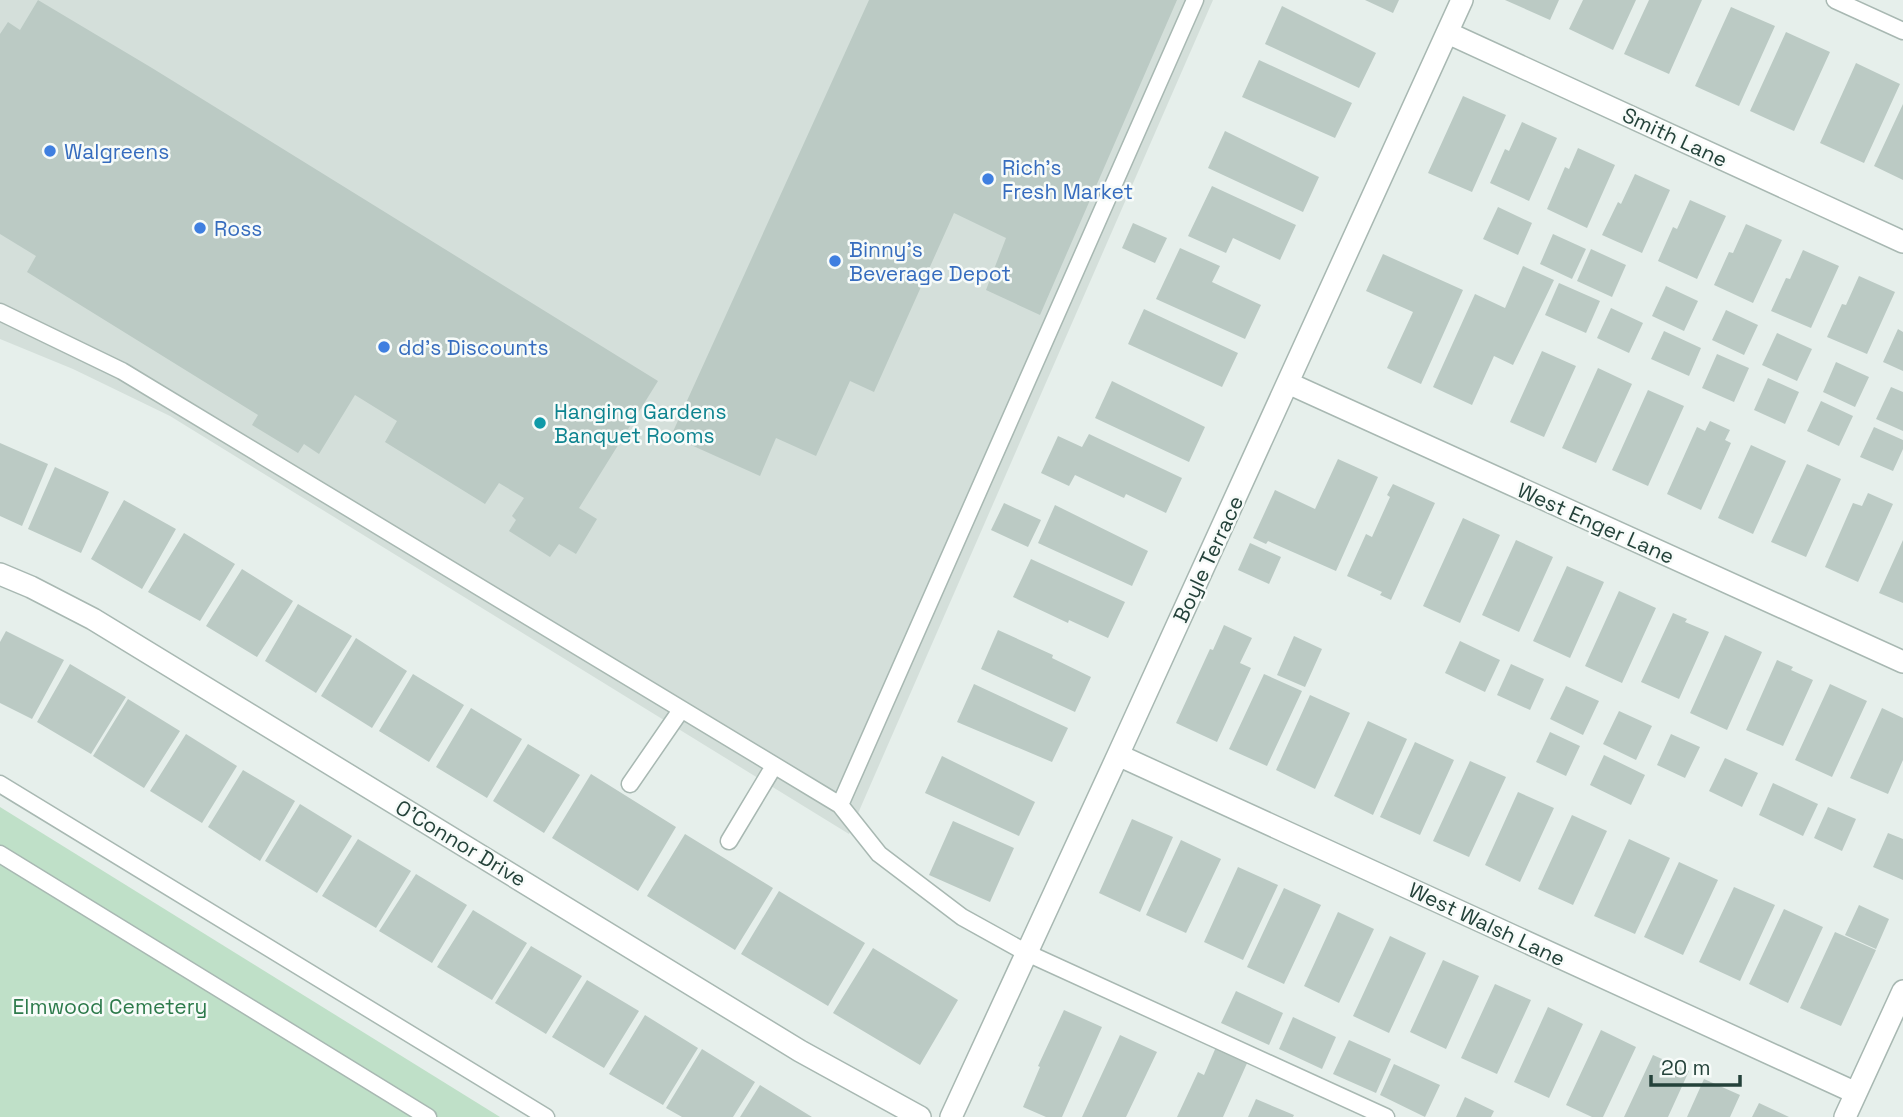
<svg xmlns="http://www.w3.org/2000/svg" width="1903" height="1117" viewBox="0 0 1903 1117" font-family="'Space Grotesk',sans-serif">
	<rect width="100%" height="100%" fill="#e6efeb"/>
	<!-- built -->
	<path fill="#d4dfda" d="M0,0H1213L849,834L170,416L73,369L0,339Z"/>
	<!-- green -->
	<path fill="#bfe0c8" d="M0,807L500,1117H0Z"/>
	<!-- building -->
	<path fill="#bbcac4" d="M38,0L152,68L658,381L579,508L597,519L576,554L559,544L550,557L509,531L516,520L512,516L524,498L499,483L485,504L385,442L397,421L355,395L319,454L304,444L298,453L252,425L258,415L27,272L36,256L0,234V34L8,22L20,30Z
		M869,0H1177L1040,315L986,290L1006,238L954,213L874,392L850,381L816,456L776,438L760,476L671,436Z
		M1365,0H1399L1393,13Z
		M1505,0H1559L1550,20Z
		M1583,0H1636L1613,50L1569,29Z
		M1649,0H1702L1669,74L1624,54Z
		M1282,6L1376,53L1359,88L1265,44Z
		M1731,7L1775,26L1739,106L1695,86Z
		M1786,32L1830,52L1794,131L1750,111Z
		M1259,60L1352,103L1335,138L1242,97Z
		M1856,63L1900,84L1864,163L1820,143Z
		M1463,96L1506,115L1472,192L1428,173Z
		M1903,104V180L1874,166Z
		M1522,122L1557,138L1529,201L1490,183L1505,149L1509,151Z
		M1225,131L1319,177L1303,212L1208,168Z
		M1578,148L1615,165L1587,228L1547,209L1565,167L1569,169Z
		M1635,174L1670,190L1642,253L1602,235L1618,202L1621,204Z
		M1212,186L1296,225L1280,260L1233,238L1226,253L1188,236Z
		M1690,200L1726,216L1697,279L1658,261L1673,227L1677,229Z
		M1498,207L1532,223L1518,255L1483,239Z
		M1133,223L1167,238L1155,263L1122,248Z
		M1746,224L1782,240L1753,303L1714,285L1729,252L1733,253Z
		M1553,234L1586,249L1572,279L1540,264Z
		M1180,248L1220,266L1212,282L1261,305L1245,339L1156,299Z
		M1591,249L1626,265L1612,297L1577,281Z
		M1803,250L1839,266L1811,328L1771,311L1786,278L1790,279Z
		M1383,254L1463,290L1421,384L1387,368L1413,312L1366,291Z
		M1523,266L1554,280L1513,365L1494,356L1472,405L1433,387L1475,294L1505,308Z
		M1859,276L1895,292L1867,354L1827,337L1842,304L1846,305Z
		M1559,283L1600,301L1586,333L1545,315Z
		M1666,286L1698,301L1684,331L1652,316Z
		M1611,308L1643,323L1629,353L1597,338Z
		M1144,309L1238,353L1222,387L1128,344Z
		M1726,310L1758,325L1744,355L1712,340Z
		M1898,329L1903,332V371L1883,362Z
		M1664,331L1701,348L1689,376L1651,359Z
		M1777,333L1812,349L1797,381L1762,365Z
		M1542,351L1576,366L1544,437L1510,422Z
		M1717,354L1749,368L1734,402L1702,388Z
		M1836,362L1869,377L1855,407L1823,392Z
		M1598,368L1632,384L1596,463L1562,448Z
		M1768,378L1799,392L1785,424L1754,410Z
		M1112,381L1205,427L1189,462L1095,418Z
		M1891,387L1903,392V431L1876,419Z
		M1648,390L1684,406L1648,486L1612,470Z
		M1821,401L1853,416L1839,446L1807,431Z
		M1710,421L1730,430L1725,440L1731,443L1701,510L1667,494L1697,427L1705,431Z
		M1874,427L1903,440V449L1893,471L1860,457Z
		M1089,434L1182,478L1166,513L1126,494L1124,498L1075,475L1069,486L1041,473L1058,436L1082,447Z
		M0,443L48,464L22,526L0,516Z
		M1751,445L1786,461L1753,534L1718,518Z
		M1338,459L1378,477L1336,571L1268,541L1266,544L1253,538L1275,490L1315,509Z
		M1807,464L1841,479L1806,557L1771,542Z
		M55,467L109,492L81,553L28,529Z
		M1393,484L1435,503L1391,600L1380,595L1382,592L1347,576L1366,534L1372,537L1390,497L1387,495Z
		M1868,493L1893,504L1858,582L1825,567L1853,503L1862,506Z
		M124,500L176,529L142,589L91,559Z
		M1004,503L1041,520L1028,547L991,530Z
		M1055,505L1148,551L1132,586L1038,543Z
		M1463,518L1500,535L1460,623L1423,606Z
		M184,533L235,564L200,621L148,592Z
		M1516,540L1553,557L1519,632L1482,615Z
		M1903,540V603L1879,593Z
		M1250,543L1281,557L1269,584L1238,570Z
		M1031,559L1125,602L1108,638L1069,620L1068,623L1013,597Z
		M1567,566L1604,582L1570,658L1533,641Z
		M242,569L293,601L257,657L206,626Z
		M1619,591L1656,608L1622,683L1585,666Z
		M298,604L352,636L316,693L265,661Z
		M1673,613L1687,619L1685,622L1709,632L1679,699L1641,682Z
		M1224,625L1252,638L1240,663L1251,668L1217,742L1176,723L1210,649L1213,650Z
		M998,630L1053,655L1052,658L1091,677L1075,712L981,669Z
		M6,631L64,660L32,719L0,703V642Z
		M1725,635L1762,652L1727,730L1690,713Z
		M1294,636L1322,649L1305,687L1277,675Z
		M356,638L407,671L372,728L321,696Z
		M1460,641L1500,660L1485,692L1445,673Z
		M1777,660L1793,667L1791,670L1813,680L1783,746L1746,730Z
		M70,664L126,697L91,754L37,722Z
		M1511,664L1544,679L1530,710L1497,695Z
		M413,674L464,705L429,762L379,731Z
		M1264,674L1302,691L1267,766L1229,749Z
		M974,684L1068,728L1052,762L957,722Z
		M1830,684L1867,701L1832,777L1795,760Z
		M1566,686L1599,701L1583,735L1550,719Z
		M1310,695L1350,713L1315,789L1276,770Z
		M128,699L180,731L144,788L93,756Z
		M471,708L522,739L487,798L436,767Z
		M1882,708L1903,718V760L1888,794L1850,778Z
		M1619,711L1652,726L1636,760L1603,744Z
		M1368,721L1407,739L1373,815L1334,796Z
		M1550,732L1580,746L1566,776L1536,762Z
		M186,734L237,766L202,823L150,791Z
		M1671,734L1700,747L1685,778L1657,765Z
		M1415,742L1454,760L1420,835L1380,817Z
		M528,744L580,775L544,833L493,801Z
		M1604,755L1645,775L1631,805L1590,785Z
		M942,756L1035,802L1019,836L925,793Z
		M1725,758L1758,773L1742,807L1709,791Z
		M1470,761L1506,777L1469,857L1433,841Z
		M243,770L295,801L260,861L208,827Z
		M591,774L676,827L638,891L552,838Z
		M1773,783L1818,804L1803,836L1759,815Z
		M1518,792L1554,808L1520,882L1485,865Z
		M300,804L352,836L317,893L265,861Z
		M1828,807L1856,819L1842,851L1814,838Z
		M1572,815L1607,831L1573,905L1538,889Z
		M1132,819L1173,837L1140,912L1099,893Z
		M953,821L1014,848L990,902L929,875Z
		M1888,833L1903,839V880L1873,867Z
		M685,834L773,888L735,950L647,896Z
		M358,839L411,871L376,928L322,896Z
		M1629,839L1670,858L1635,934L1594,916Z
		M1181,840L1221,859L1186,933L1146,915Z
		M1679,862L1718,880L1683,955L1644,937Z
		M1238,867L1278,885L1243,960L1204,942Z
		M416,874L467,905L432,963L379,931Z
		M1734,887L1775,905L1740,981L1699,962Z
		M1284,888L1321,905L1284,984L1247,967Z
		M779,891L865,943L828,1006L741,954Z
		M1859,905L1889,919L1876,949L1845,935Z
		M1784,909L1823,927L1788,1003L1749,984Z
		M473,910L527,943L492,1000L437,967Z
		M1338,912L1374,929L1339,1003L1304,986Z
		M1835,932L1876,950L1841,1026L1800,1008Z
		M1390,936L1426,953L1389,1033L1353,1016Z
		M531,946L582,976L546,1034L495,1003Z
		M873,948L958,1000L920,1065L833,1013Z
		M1443,960L1479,976L1446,1049L1410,1032Z
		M587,980L639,1011L604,1068L552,1037Z
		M1495,984L1531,1000L1497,1074L1461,1058Z
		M1236,991L1283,1013L1269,1045L1221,1023Z
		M1548,1007L1583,1024L1549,1098L1514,1082Z
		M1064,1010L1102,1027L1062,1117H1046L1023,1107L1040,1067L1038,1066Z
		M645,1015L698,1048L663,1105L609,1074Z
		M1293,1017L1336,1037L1322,1069L1279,1049Z
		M1601,1030L1636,1047L1603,1117H1592L1566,1105Z
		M1120,1035L1157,1052L1126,1117H1082Z
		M1349,1040L1391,1059L1376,1093L1333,1074Z
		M1216,1047L1248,1061L1223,1117H1177L1198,1072L1204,1075Z
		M702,1049L755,1082L733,1117H682L666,1108Z
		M1653,1055L1689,1071L1668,1117H1624Z
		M1394,1064L1440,1085L1425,1117L1380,1095Z
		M1704,1079L1740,1095L1730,1117H1687Z
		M760,1085L812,1117H740Z
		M1465,1097L1494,1111L1491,1117H1456Z
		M1256,1099L1294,1115L1293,1117H1248Z
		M1759,1103L1789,1117H1752Z"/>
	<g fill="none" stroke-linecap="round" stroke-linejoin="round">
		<defs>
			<path id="lane" d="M1835,0L1903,31
				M0,312L122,371L840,805L879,854L962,917L1027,953L1386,1117
				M0,784L546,1117
				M630,784L681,710
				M840,805L1195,0
				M729,841L774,766
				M0,854L428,1117"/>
			<path id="street" d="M1448,33L1903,242
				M1288,383L1903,662
				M0,574L31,587L93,619L800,1051L920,1117
				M1118,755L1856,1093
				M951,1117L1118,755L1462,0
				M1845,1117L1903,991"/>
		</defs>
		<!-- lane casing -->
		<use href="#lane" stroke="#a8b8b2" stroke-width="19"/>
		<!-- street casing -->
		<use href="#street" stroke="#a8b8b2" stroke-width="24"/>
		<!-- lane -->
		<use href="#lane" stroke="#fff" stroke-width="16"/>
		<!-- street -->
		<use href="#street" stroke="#fff" stroke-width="21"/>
	</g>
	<!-- markers -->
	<g fill="#3f7fe0" stroke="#f7fbf9" stroke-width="2.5">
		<circle cx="50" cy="151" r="7"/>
		<circle cx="988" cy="179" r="7"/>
		<circle cx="200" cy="228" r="7"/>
		<circle cx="835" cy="261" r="7"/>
		<circle cx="384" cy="347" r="7"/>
	</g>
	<circle fill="#0f9aa8" stroke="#f7fbf9" stroke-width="2.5" cx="540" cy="423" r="7"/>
	<g text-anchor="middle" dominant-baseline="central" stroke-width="5" stroke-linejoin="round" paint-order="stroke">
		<!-- street labels -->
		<g font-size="21" fill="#24423a" stroke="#f7fbf9">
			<text transform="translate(1675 137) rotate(25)">Smith Lane</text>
			<text transform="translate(1596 523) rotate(24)">West Enger Lane</text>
			<text transform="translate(1208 559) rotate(-65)">Boyle Terrace</text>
			<text transform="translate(461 843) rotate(31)">O'Connor Drive</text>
			<text transform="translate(1487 924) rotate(25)">West Walsh Lane</text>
		</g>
		<!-- shop labels -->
		<g font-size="21" fill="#366cbe" stroke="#f7fbf9" text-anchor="start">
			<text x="64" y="151">Walgreens</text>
			<text x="1002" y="167">Rich's<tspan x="1002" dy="24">Fresh Market</tspan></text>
			<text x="214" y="228">Ross</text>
			<text x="849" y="249">Binny's<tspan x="849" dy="24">Beverage Depot</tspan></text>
			<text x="398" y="347">dd's Discounts</text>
		</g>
		<!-- culture labels -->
		<g font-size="21" fill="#0d838f" stroke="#f7fbf9" text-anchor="start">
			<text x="554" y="411">Hanging Gardens<tspan x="554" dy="24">Banquet Rooms</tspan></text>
		</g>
		<!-- park labels -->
		<g font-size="21" fill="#2d7a4b" stroke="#f7fbf9">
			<text x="110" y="1006">Elmwood Cemetery</text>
		</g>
	</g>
	<!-- scale -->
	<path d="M1651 1075v10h89v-10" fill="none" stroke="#24423a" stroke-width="3.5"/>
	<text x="1661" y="1075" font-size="21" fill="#24423a" stroke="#f7fbf9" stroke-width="5" paint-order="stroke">20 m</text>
</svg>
